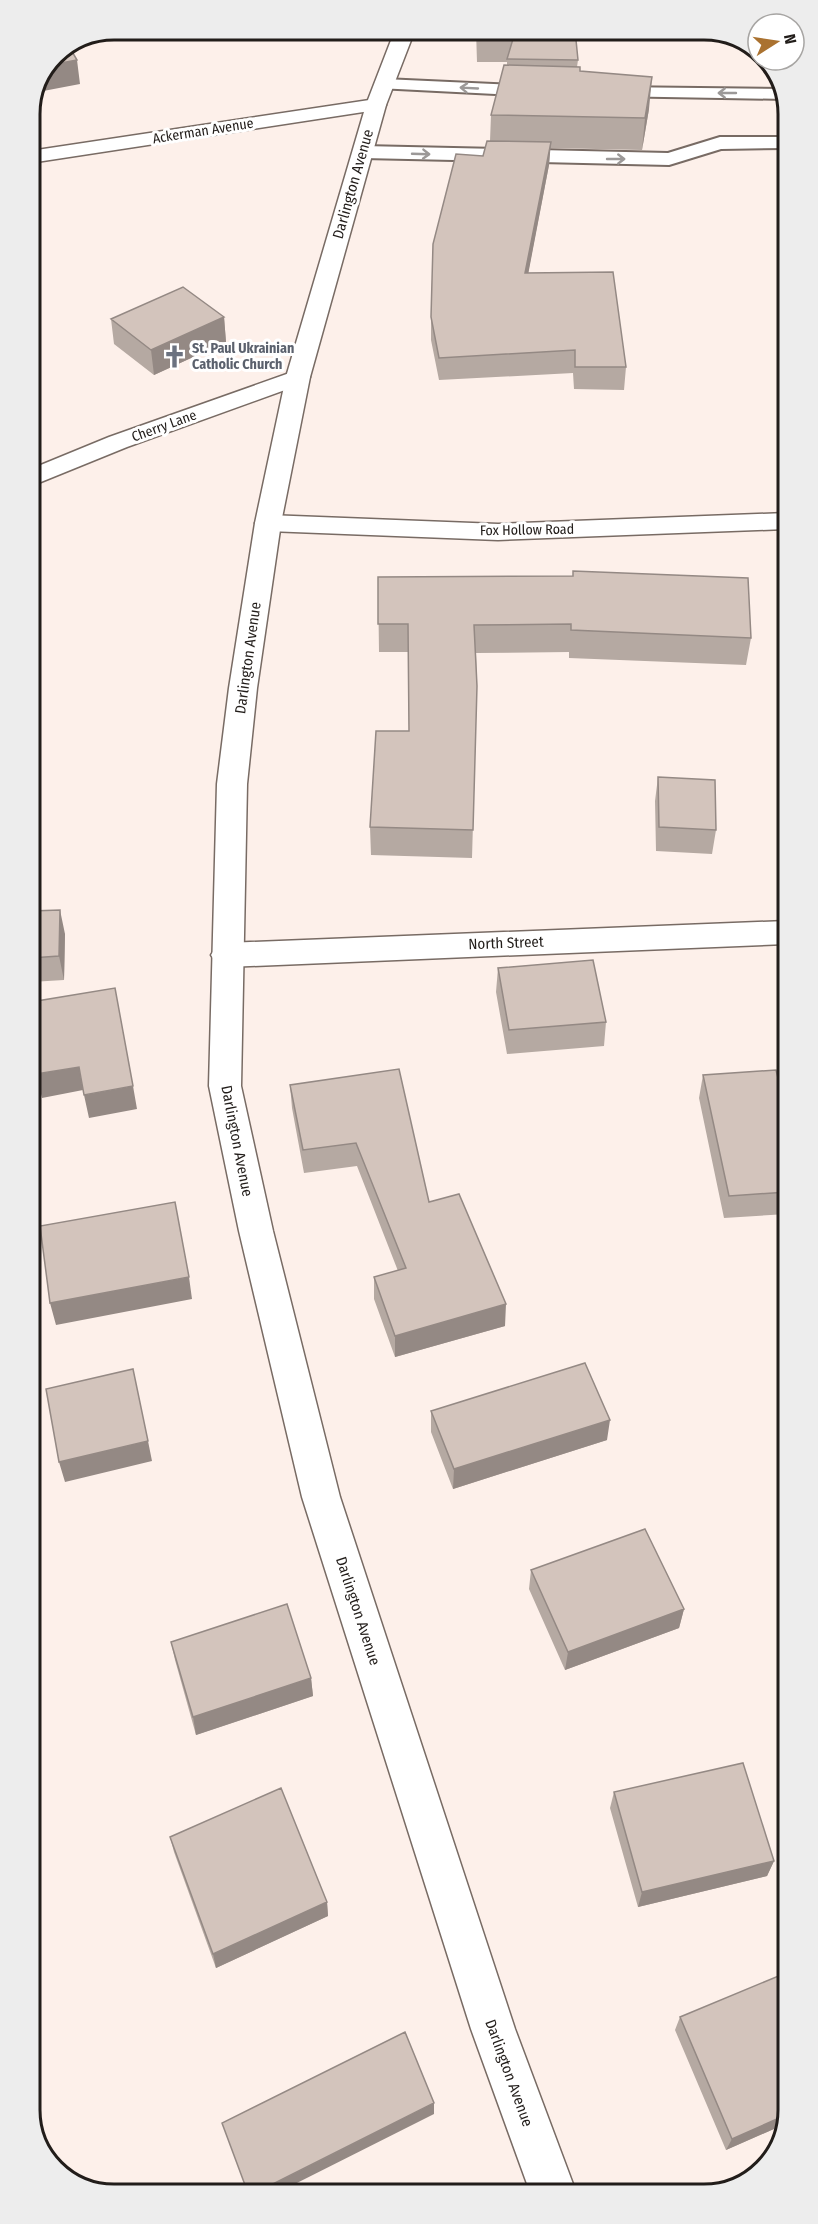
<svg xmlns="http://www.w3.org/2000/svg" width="818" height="2224" viewBox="0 0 818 2224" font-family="'Fira Sans Condensed',sans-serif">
	<rect width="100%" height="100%" fill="#fdf0ea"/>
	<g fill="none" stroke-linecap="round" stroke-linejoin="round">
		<defs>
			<path id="lane" d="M384,79L537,86L546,91L537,96L378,88L375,84Z
				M613,87L783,89L785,99L607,96L604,92Z
				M720,137H785V148L721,149L669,165L363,158L354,152L363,146L668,153Z"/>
			<path id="street" d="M376,99L383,101L386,105L383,109L30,163V151Z
				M298,370L307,372L310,377L307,382L127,447L31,486V469L109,437Z
				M786,513V529L498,540L268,531L259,529L255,523L259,517L268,515L498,524Z
				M786,921V944L227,967L216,963L211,955L216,947L227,943Z"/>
			<path id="secondary" d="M395,30H415L386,105L310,377L281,523L257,688L247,784L241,1086L273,1231L340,1497L515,2029L576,2192H530L471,2029L302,1497L239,1231L209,1086L217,784L229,688L255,523L286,377L366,105Z"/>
		</defs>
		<!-- lane casing -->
		<use href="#lane" stroke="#786b64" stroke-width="4"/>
		<!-- street casing -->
		<use href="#street" stroke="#786b64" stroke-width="3"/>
		<!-- secondary casing -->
		<use href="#secondary" stroke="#786b64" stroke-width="3"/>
		<!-- lane -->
		<use href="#lane" fill="#fff" fill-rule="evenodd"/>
		<!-- street -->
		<use href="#street" fill="#fff" fill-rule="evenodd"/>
		<!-- secondary -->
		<use href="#secondary" fill="#fff" fill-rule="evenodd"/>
	</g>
	<!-- wall -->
	<path fill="#b5a9a2" d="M476,30H575L578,60L577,67L580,71L649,109L642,150L550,148L549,165L528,273L626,367L624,390L574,389L573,373L439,380L431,340V317L483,156L490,141L491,115L507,65V62H477Z
		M224,317L226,342L154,375L114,344L111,319Z
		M378,577L751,638L746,665L569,658V652L476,653L477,686L472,858L371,855L370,827L409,731L408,652H379Z
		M658,777L716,830L712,854L656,851L655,801Z
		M31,911L65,934L64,980L31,982Z
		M498,968L606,1022L604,1046L507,1054L496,992Z
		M703,1075L787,1114V1214L724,1218L699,1098Z
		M290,1085L429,1202L505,1326L395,1357L374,1299V1277L398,1271L357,1166L304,1173L292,1108Z
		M431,1411L607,1440L453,1489L431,1432Z
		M531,1570L684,1609L679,1628L565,1670L529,1589Z
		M171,1642L311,1678L313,1696L196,1735L175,1660Z
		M614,1792L774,1861L767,1876L638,1907L610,1808Z
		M170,1837L327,1902L328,1916L216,1968L174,1852Z
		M680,2017L788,2110L783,2125L726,2150L675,2030Z"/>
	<!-- shaded-wall -->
	<path fill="#948984" d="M77,60L80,84L38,92L50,65Z
		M652,77L649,109L642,150L645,118Z
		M551,142L549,165L524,296L525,273Z
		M224,317L226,342L154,375L151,350Z
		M60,910L65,934L64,980L59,956Z
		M79,1067L83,1090L42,1098L36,1074Z
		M133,1086L137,1109L89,1118L84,1095Z
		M189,1277L192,1299L56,1325L50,1303Z
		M506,1304L505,1326L395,1357V1336Z
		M610,1420L607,1440L453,1489L454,1469Z
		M148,1441L152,1461L65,1482L59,1462Z
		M684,1609L679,1628L565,1670L568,1652Z
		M311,1678L313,1696L196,1735L193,1717Z
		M774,1861L767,1876L638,1907L642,1892Z
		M327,1902L328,1916L216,1968L213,1954Z
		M434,2103V2114L277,2193H255Z
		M786,2115L783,2125L726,2150L732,2139Z"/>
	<!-- building -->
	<path fill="#d3c4bc" stroke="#948984" stroke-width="1.5" d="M478,30H575L578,60L507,59L513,39L478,38Z
		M70,48L77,60L50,65L55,54Z
		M504,65L580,67V71L652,77L645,118L491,115Z
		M487,141L551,142L525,273L613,272L626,367H575V350L439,358L431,317L433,244L456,154L483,156Z
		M183,287L224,317L151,350L111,319Z
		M573,571L748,578L751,638L571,630V624L474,625L477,686L473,830L370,827L376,731H409L408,624H378V577L573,576Z
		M658,777L715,780L716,830L659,827Z
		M60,910L59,956L31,958V911Z
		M593,960L606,1022L509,1030L498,968Z
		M115,988L133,1086L84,1095L79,1067L36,1074L31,1037V1002Z
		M399,1069L429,1202L459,1194L506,1304L395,1336L374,1277L406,1268L356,1143L303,1150L290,1085Z
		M776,1070L787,1114V1192L729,1196L703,1075Z
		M175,1202L189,1277L50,1303L40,1226Z
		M585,1363L610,1420L454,1469L431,1411Z
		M133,1369L148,1441L59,1462L46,1389Z
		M645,1529L684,1609L568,1652L531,1570Z
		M287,1604L311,1678L193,1717L171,1642Z
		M743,1763L774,1861L642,1892L614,1792Z
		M281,1788L327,1902L213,1954L170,1837Z
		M788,1972V2110L786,2115L732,2139L680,2017Z
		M405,2032L434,2103L255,2193H248L222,2123Z"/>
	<!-- one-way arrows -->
	<defs><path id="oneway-shaft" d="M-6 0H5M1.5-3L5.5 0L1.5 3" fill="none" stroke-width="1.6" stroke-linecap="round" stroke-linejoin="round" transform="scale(1.5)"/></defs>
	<g stroke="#9c9998">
		<use href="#oneway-shaft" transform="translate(469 88) rotate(-177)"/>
		<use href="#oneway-shaft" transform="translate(727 93) rotate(-180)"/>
		<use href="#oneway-shaft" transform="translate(421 154) rotate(2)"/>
		<use href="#oneway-shaft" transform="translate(616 159)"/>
	</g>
	<!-- icons -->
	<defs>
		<symbol id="church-bare" viewBox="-9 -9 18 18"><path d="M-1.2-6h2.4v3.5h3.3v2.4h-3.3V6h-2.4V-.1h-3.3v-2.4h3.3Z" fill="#6b7280" stroke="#fff" stroke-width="2.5" paint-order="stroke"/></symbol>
	</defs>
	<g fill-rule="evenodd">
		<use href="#church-bare" x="158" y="340" width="33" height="33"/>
	</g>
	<g text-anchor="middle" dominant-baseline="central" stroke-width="6" stroke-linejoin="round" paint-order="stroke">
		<!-- far-street labels -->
		<g font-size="14" fill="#221d1a" stroke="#fff">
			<text transform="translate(203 131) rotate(-9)">Ackerman Avenue</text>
			<text transform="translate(164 426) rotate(-20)">Cherry Lane</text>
			<text transform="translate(527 530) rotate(-1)">Fox Hollow Road</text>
		</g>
		<!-- far-worship labels -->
		<g font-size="14" font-weight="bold" fill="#5b616d" stroke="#fff" text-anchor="start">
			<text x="192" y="348">St. Paul Ukrainian<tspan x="192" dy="16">Catholic Church</tspan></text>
		</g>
		<!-- street labels -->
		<g font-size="15" fill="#221d1a" stroke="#fff">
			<text transform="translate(353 184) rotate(-74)">Darlington Avenue</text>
			<text transform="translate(248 658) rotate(-82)">Darlington Avenue</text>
			<text transform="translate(506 943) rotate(-2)">North Street</text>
			<text transform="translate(237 1141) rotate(79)">Darlington Avenue</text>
			<text transform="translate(358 1611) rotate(72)">Darlington Avenue</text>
			<text transform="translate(509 2073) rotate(70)">Darlington Avenue</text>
		</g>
	</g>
	<!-- crop -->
	<path d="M0 0H818V2224H0ZM114 40H704A74 74 0 0 1 778 114V2110A74 74 0 0 1 704 2184H114A74 74 0 0 1 40 2110V114A74 74 0 0 1 114 40Z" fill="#ededed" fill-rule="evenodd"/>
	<path fill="none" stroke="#221d1a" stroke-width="3" d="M114 40H704A74 74 0 0 1 778 114V2110A74 74 0 0 1 704 2184H114A74 74 0 0 1 40 2110V114A74 74 0 0 1 114 40Z"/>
	<!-- north arrow -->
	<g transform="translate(776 42) rotate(78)"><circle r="28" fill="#ffffff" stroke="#a7a5a3" stroke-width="1.5"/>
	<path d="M0-4.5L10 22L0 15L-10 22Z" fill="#aa7230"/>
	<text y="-9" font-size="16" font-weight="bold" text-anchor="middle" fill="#221d1a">N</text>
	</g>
</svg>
